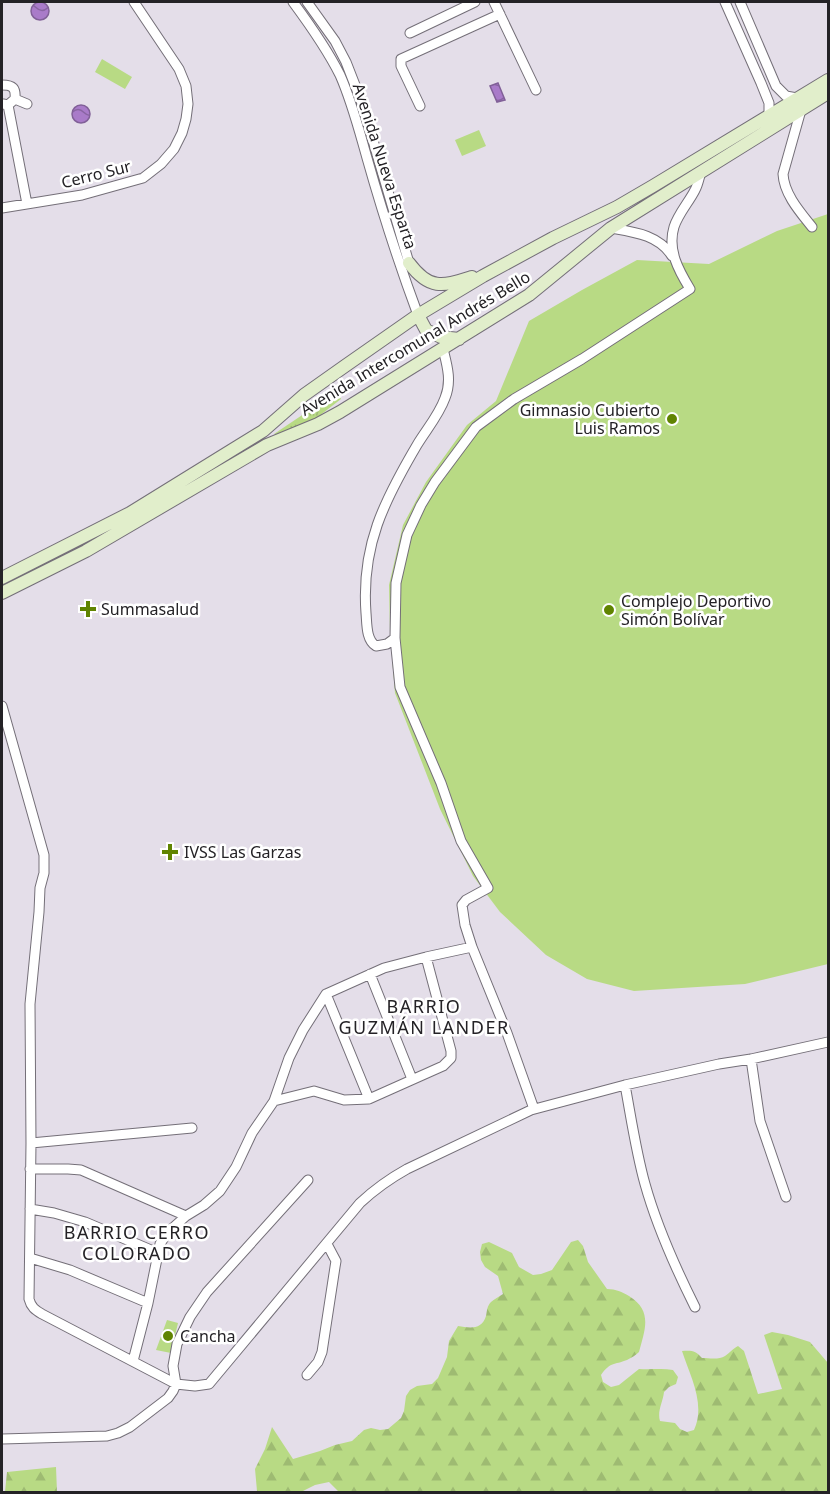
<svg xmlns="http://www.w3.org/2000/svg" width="830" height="1494" viewBox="0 0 830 1494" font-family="'Noto Sans',sans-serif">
	<defs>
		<pattern id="forest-firs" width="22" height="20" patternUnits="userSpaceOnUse" patternTransform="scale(1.5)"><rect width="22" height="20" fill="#b8da84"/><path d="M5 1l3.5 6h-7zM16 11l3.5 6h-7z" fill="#9ebb72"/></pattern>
		<pattern id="park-tufts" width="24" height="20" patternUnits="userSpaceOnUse" patternTransform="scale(1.5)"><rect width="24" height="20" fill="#b8da84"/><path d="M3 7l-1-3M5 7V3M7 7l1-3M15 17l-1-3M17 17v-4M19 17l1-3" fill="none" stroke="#9ebb72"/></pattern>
		<pattern id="water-waves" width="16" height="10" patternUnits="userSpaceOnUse" patternTransform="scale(1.5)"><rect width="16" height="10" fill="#a97bc9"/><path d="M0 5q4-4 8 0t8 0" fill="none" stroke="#8964a3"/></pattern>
	</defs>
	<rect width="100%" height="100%" fill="#e4dee9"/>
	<!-- grass -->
	<path fill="#b8da84" d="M102,59L132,77L125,89L95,72Z
		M479,130L486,146L462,156L455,140Z
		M828,214V964L745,984L634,991L587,979L546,955L500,912L473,876L440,809L395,693L390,634L389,585L403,525L426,482L467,425L496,401L529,321L582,290L637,260L709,264L777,231Z
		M167,1320L178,1323L171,1353L156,1350Z"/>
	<!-- forest -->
	<path fill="url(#forest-firs)" d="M578,1240L583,1246L588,1262L607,1289C616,1289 622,1292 629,1296C653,1311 645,1329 639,1352C636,1355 631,1358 627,1360C614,1365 610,1362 601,1375L603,1382L611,1387L619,1385L639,1369C651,1370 662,1368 673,1370L678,1377L676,1384L669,1387L664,1392C663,1402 657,1411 660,1421L675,1423L680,1429L687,1432L694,1430C706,1404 690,1376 682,1351C692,1350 696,1351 702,1358C709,1358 719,1360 725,1356C730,1353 732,1349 738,1346L744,1351L758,1394L782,1389L764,1335L772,1332L788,1335L810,1342L828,1363V1492H339L329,1482L315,1485L301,1492H259L257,1491L255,1469L265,1449L272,1427L293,1459L320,1451L335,1445L352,1441L364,1430L371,1428L380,1430L388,1429L401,1418L404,1411L406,1396L410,1390L417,1386L432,1384L438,1378L447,1357L449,1341L458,1326C470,1328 482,1330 486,1316C487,1311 487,1306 491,1302C494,1299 499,1297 503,1294L498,1276L485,1267L481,1260L480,1252L482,1244L489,1242L512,1253L519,1267L533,1275L541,1274L552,1270L571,1242Z
		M56,1467L57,1492H5L7,1472Z"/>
	<!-- park -->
	<path fill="url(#park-tufts)" d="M338,391L341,399L314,420L278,437L274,434Z"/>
	<!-- water -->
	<path fill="url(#water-waves)" stroke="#816098" stroke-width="1.5" d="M31 11a9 9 0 1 1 18 0a9 9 0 1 1-18 0Z
		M498,83L505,100L497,102L490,86Z
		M72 114a9 9 0 1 1 18 0a9 9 0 1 1-18 0Z"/>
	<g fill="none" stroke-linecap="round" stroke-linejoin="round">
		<defs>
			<path id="street" d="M293,2C310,25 327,49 340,75C352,102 359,130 367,158C382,211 399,264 418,315
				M307,2L335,41L346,62L362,103L409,263
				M494,2L536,90
				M725,2L761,83L769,103V116
				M740,2L776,86L786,96L797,98
				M410,33L475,2
				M2,85C13,85 16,88 15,99L8,105L3,104
				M15,99L27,104
				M8,105L27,204
				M420,106L401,66V59L500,14
				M801,110L783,174C784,194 800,212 812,227
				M2,208L82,195L143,178L161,164L174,149L182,133L186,119L188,104L186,86L179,69L134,2
				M611,228C634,232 659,235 672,256
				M443,349C447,365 452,381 445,398C439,415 426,430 417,445C384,501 361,546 366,613C367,624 366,640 376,646L387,644L395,638L396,583L407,535L421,505L435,482L476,427L514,399L582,359L690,289C679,271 667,250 674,227C678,214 689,202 695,190C698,185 699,178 701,172
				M395,638L400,687L441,783L461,841L488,888L466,900L462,905L465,925L472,947
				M2,706L44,855V873L40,888L39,912L30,1004L31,1143L29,1299C31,1307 35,1310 42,1314L176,1384L195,1386L209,1384L360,1203C375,1189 389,1179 407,1169L531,1110L625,1085L719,1064L751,1059L828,1042
				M370,974L412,1079
				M326,994L369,1099L443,1066L451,1058V1051L426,957
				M751,1059L760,1121L786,1197
				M625,1085C631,1117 636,1152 645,1184C657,1227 675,1267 695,1307
				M274,1101L289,1058L303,1030L326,994L384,968L426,957L472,947L507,1033L534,1109
				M31,1143L192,1128
				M30,1169H68L81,1170L186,1216
				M30,1209L54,1213L85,1222L158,1253
				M30,1258L70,1270L148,1303
				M133,1361L148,1303L160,1244L167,1233L186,1216L204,1205L220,1191L236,1167L252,1133L274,1101L314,1091L344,1100L369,1099
				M307,1375L318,1362L322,1352L335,1267L336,1261L327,1244
				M2,1439L107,1436L118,1433L130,1427L168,1398L173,1391L176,1384L173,1366L177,1344L190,1317L207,1292L308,1180"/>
			<path id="secondary" d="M409,263C430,291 443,286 472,277
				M418,315L426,330L441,337L459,339
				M2,578L130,513L232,450L263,431L304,395L345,366L418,315L483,276L553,238L617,207L653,186L828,80
				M2,593L86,551L267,445L318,424L340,412L529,295L611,228L828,93"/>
		</defs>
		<!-- street casing -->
		<use href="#street" stroke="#746f78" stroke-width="11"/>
		<!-- secondary casing -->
		<use href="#secondary" stroke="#746f78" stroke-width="14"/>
		<!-- street -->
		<use href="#street" stroke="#fff" stroke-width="9"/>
		<!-- secondary -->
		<use href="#secondary" stroke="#e1eecb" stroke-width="12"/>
	</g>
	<!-- markers -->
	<g fill="#608401" stroke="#fff" stroke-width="2">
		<circle cx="672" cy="419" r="6"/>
		<path d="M85 600h6v6h6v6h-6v6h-6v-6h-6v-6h6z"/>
		<circle cx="609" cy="610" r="6"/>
		<path d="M167 843h6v6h6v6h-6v6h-6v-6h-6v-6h6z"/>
		<circle cx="168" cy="1336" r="6"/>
	</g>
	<g text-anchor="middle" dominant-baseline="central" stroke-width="5" stroke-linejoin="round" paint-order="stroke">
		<!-- street labels -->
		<g font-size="16" fill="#242226" stroke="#fff">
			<text transform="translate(385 166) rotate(72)">Avenida Nueva Esparta</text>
			<text transform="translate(96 174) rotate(-14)">Cerro Sur</text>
			<text transform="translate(415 343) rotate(-31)">Avenida Intercomunal Andrés Bello</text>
		</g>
		<!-- poi labels -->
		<g font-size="16" fill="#242226" stroke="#fff" text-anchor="start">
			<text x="660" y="410" text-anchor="end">Gimnasio Cubierto<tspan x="660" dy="18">Luis Ramos</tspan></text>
			<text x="621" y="601">Complejo Deportivo<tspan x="621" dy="18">Simón Bolívar</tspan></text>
			<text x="101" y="609">Summasalud</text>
			<text x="184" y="852">IVSS Las Garzas</text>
			<text x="180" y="1336">Cancha</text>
		</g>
		<!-- neighbourhood labels -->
		<g font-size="18" letter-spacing="1.5" fill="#242226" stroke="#fff">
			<text x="424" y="1006">BARRIO<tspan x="424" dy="21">GUZMÁN LANDER</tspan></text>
			<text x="137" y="1232">BARRIO CERRO<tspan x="137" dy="21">COLORADO</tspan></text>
		</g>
	</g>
	<!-- border -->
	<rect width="830" height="1494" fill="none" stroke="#242226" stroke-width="6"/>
</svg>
